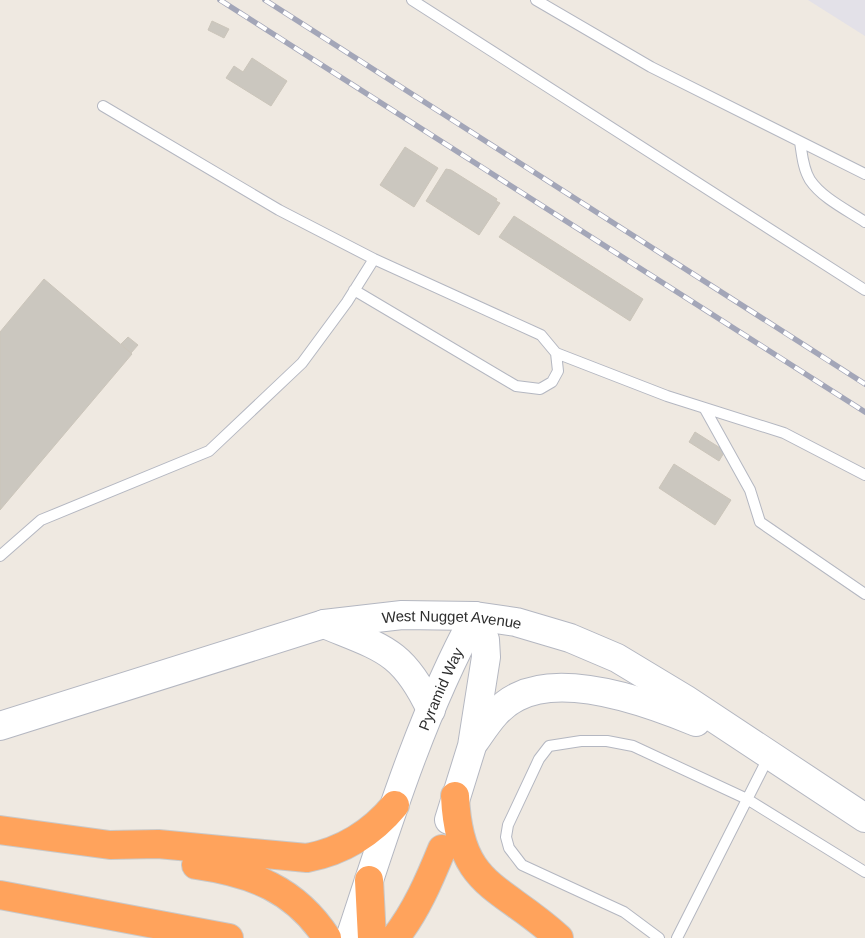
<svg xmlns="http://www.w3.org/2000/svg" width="865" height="938" viewBox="0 0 865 938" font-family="Helvetica,sans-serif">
	<rect width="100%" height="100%" fill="#efe9e1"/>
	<!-- industrial -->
	<path fill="#e3e1e8" d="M808,0H865V36Z"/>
	<!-- building -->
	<path fill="#cbc7bf" stroke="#cbc5ba" d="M212,21L229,29L224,38L208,30Z
		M252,58L287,81L271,106L226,78L234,66L243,72Z
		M405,147L438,168L414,207L380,185Z
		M446,169L451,170L497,199L496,201L500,203L479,235L426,201Z
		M514,216L643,299L630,321L499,237Z
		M44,279L132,354L0,510V332Z
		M128,337L138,345L131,353L121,344Z
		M695,432L725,451L719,461L689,442Z
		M674,464L731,500L715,525L659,488Z"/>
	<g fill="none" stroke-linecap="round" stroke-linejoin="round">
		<defs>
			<path id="lane" d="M412,0L865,290
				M536,0L651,67L865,174
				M103,106L279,210L374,259L541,335L556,353L558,371L552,382L540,389L516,386L354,290
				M800,142C802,154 803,169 810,180C822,198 847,210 865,222
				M556,353L667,396L784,433L865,475
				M705,409L750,490L760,522L865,594
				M0,556L41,520L209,451L302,363L347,302L374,259
				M659,938L624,912L522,865L509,848L506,837L508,825L539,759L549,746L581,741H607L633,746L747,799L865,872
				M677,938L769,756"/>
			<g id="secondary">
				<path d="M324,624C382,648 403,650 431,710"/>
				<path id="s1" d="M0,726L324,624L402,615L475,616L516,622L570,638L617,658L685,699L865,818"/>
				<path d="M475,741C487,724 497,707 517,697C565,672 650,703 696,722"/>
				<path d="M449,820L472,746L486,657L485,640L475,616"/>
				<path id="s2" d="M350,938C386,829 420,717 475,616"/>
			</g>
			<path id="highway" d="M455,796C459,888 500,884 559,938
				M0,830L110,845L158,844L307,858C343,851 372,833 395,805
				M196,865C252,873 295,889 327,938
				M369,880L372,938
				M0,895L229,938
				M395,938C416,911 429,881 442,849"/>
		</defs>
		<!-- lane casing -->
		<use href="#lane" stroke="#b4b7c1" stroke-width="12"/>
		<!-- secondary casing -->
		<use href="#secondary" stroke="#b4b7c1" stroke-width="30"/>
		<!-- highway casing -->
		<use href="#highway" stroke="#c9c9c9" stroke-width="30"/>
		<!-- lane -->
		<use href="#lane" stroke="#fff" stroke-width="10"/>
		<!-- secondary -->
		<use href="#secondary" stroke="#fff" stroke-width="28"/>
		<!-- highway -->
		<use href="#highway" stroke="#ffa35c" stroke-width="28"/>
		<defs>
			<path id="rail" d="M220,0L865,412
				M265,0L865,384"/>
		</defs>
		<!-- rail casing -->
		<use href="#rail" stroke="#a3a6b8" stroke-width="5.5"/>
		<!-- rail -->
		<use href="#rail" stroke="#fff" stroke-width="4" stroke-dasharray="11" stroke-linecap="butt"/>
	</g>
	<g text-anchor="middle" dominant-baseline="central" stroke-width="5" stroke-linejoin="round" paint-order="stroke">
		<!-- street labels -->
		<g font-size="15" fill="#2e2e2e" stroke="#fff">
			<text stroke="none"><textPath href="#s1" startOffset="468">West Nugget Avenue</textPath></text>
			<text stroke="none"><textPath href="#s2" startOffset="265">Pyramid Way</textPath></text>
		</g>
	</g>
</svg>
